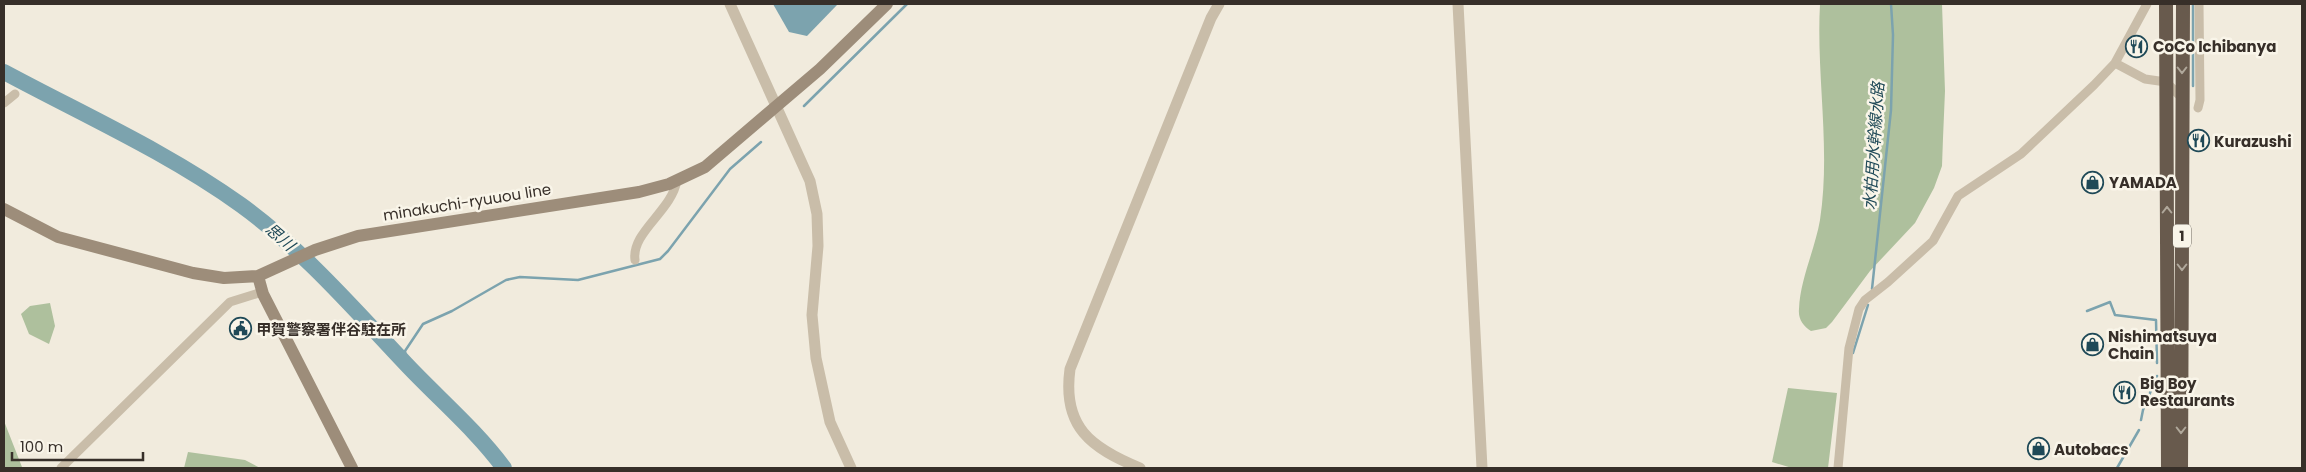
<svg xmlns="http://www.w3.org/2000/svg" width="2306" height="472" viewBox="0 0 2306 472" font-family="Poppins,'Noto Sans JP',sans-serif">
	<rect width="100%" height="100%" fill="#f1ebdd"/>
	<!-- green -->
	<path fill="#aec09d" d="M1820,4H1942L1945,91L1943,138L1942,166L1934,188L1915,223L1870,271L1832,322L1826,328L1811,331C1803,326 1798,319 1799,309C1800,280 1815,249 1820,220C1831,148 1816,76 1820,4Z
		M50,303L55,326L49,344L29,334L21,314L30,306Z
		M1788,388L1837,393L1828,468H1792L1772,462Z
		M4,421L22,467L4,468Z
		M188,452L245,460L260,468H184Z"/>
	<!-- water -->
	<path fill="#7ca3ae" d="M773,4H836L837,5L807,36L789,32Z"/>
	<g fill="none" stroke-linecap="round" stroke-linejoin="round">
		<!-- stream -->
		<path stroke="#7ca3ae" stroke-width="2.5" d="M2193,86V4
			M804,106L907,4
			M1872,289L1891,110L1893,35L1891,4
			M2087,311L2110,302L2115,315L2156,320L2157,363
			M1853,353L1868,305
			M407,365L405,351L423,324L452,311L506,280L520,277L578,280L660,259L668,251L730,169L761,142
			M2141,420L2143,410L2157,376
			M2117,468L2139,430"/>
		<!-- river -->
		<path stroke="#7ca3ae" stroke-width="16" d="M4,72C84,115 167,152 241,205C302,249 354,309 406,364C439,399 476,430 504,468"/>
		<!-- minor -->
		<path stroke="#c9bda9" stroke-width="9" d="M2115,63L2145,79L2166,82L2182,98
			M4,103L15,94
			M2198,108L2200,100L2199,4
			M635,260C631,232 672,211 677,180
			M61,468L230,302L262,292
			M1838,468L1849,348L1859,309L1865,300L1888,282L1933,241L1958,196L2021,154L2094,85L2115,63L2147,4"/>
		<!-- tertiary -->
		<path stroke="#c9bda9" stroke-width="11" d="M730,4L810,181L817,214L818,246L812,315L816,358L830,422L851,468
			M1458,4L1482,468
			M1140,468C1091,448 1062,427 1070,369L1211,18L1219,4"/>
		<!-- secondary -->
		<path stroke="#9d8d7a" stroke-width="12" d="M4,209L58,237L193,273L224,278L258,276L315,250L358,236L639,192L669,184L705,167L820,69L887,4
			M258,276L263,294L352,468"/>
		<!-- trunk -->
		<path stroke="#685a4d" stroke-width="14" d="M2166,4L2168,468
			M2181,468L2183,4"/>
	</g>
	<!-- one-way arrows -->
	<defs><path id="oneway-chevron" d="M-2-3.5L2.5 0L-2 3.5" fill="none" stroke-width="1.6" stroke-linecap="round" stroke-linejoin="round" transform="scale(1.25)"/></defs>
	<g stroke="#b0a89b">
		<use href="#oneway-chevron" transform="translate(2182 70) rotate(90)"/>
		<use href="#oneway-chevron" transform="translate(2167 210) rotate(-90)"/>
		<use href="#oneway-chevron" transform="translate(2182 267) rotate(90)"/>
		<use href="#oneway-chevron" transform="translate(2181 430) rotate(90)"/>
	</g>
	<!-- icons -->
	<defs>
		<symbol id="restaurant-ring" viewBox="-11 -11 22 22"><circle r="9.5" fill="#f9f5e9" stroke="#1f4957" stroke-width="1.5"/><path d="M-5-6h1v4h1v-4h1v4h1v-4h1v5L-1.5 .5V6h-2V.5L-5-1ZM5-6V6H3V1.5H1.5Q1.5-4 5-6Z" fill="#1f4957"/></symbol>
		<symbol id="shop-ring" viewBox="-11 -11 22 22"><circle r="9.5" fill="#f9f5e9" stroke="#1f4957" stroke-width="1.5"/><path d="M-5-2.5h2.3a2.7 3.5 0 0 1 5.4 0H5L5.5 6h-11ZM-1.5-2.5h3a1.5 2.3 0 0 0-3 0Z" fill="#1f4957"/></symbol>
		<symbol id="civic-ring" viewBox="-11 -11 22 22"><circle r="9.5" fill="#f9f5e9" stroke="#1f4957" stroke-width="1.5"/><path d="M-.6-6.5H3V-4.5H.6V-3L4-1V1h2V6H-6V1h2V-1L-.6-3ZM-1.2 2.5V6h2.4V2.5Z" fill="#1f4957"/></symbol>
	</defs>
	<g fill-rule="evenodd">
		<use href="#restaurant-ring" x="2124" y="34" width="25" height="25"/>
		<use href="#restaurant-ring" x="2186" y="128" width="25" height="25"/>
		<use href="#shop-ring" x="2080" y="170" width="25" height="25"/>
		<use href="#civic-ring" x="228" y="316" width="25" height="25"/>
		<use href="#shop-ring" x="2080" y="332" width="25" height="25"/>
		<use href="#restaurant-ring" x="2112" y="380" width="25" height="25"/>
		<use href="#shop-ring" x="2026" y="436" width="25" height="25"/>
	</g>
	<g text-anchor="middle" dominant-baseline="central" stroke-width="5" stroke-linejoin="round" paint-order="stroke">
		<!-- shield labels -->
		<rect fill="#f9f5e9" stroke="#716a63" stroke-width="1" x="2173" y="224.5" width="18" height="23" rx="4"/>
		<g font-size="14" font-weight="bold" fill="#372f29">
			<text x="2182" y="236">1</text>
		</g>
		<!-- poi labels -->
		<g font-size="15" font-weight="bold" fill="#372f29" stroke="#f9f5e9" text-anchor="start">
			<text x="2153" y="46">CoCo Ichibanya</text>
			<text x="2214" y="141">Kurazushi</text>
			<text x="2109" y="182">YAMADA</text>
			<text x="256" y="329">甲賀警察署伴谷駐在所</text>
			<text x="2108" y="336">Nishimatsuya<tspan x="2108" dy="17">Chain</tspan></text>
			<text x="2140" y="383">Big Boy<tspan x="2140" dy="17">Restaurants</tspan></text>
			<text x="2054" y="449">Autobacs</text>
		</g>
		<!-- street labels -->
		<g font-size="15" fill="#372f29" stroke="#f9f5e9">
			<text transform="translate(467 202) rotate(-9)">minakuchi-ryuuou line</text>
		</g>
		<!-- water labels -->
		<g font-size="16" font-style="italic" fill="#1f4957" stroke="#f9f5e9">
			<text transform="translate(1874 146) rotate(-86)">水柏用水幹線水路</text>
			<text transform="translate(280 237) rotate(41)">思川</text>
		</g>
	</g>
	<!-- border -->
	<rect width="2306" height="472" fill="none" stroke="#372f29" stroke-width="10"/>
	<!-- scale -->
	<path d="M12 452v8h131v-8" fill="none" stroke="#372f29" stroke-width="2.5"/>
	<text x="20" y="452" font-size="15" fill="#372f29" stroke="#f9f5e9" stroke-width="4" paint-order="stroke">100 m</text>
</svg>
